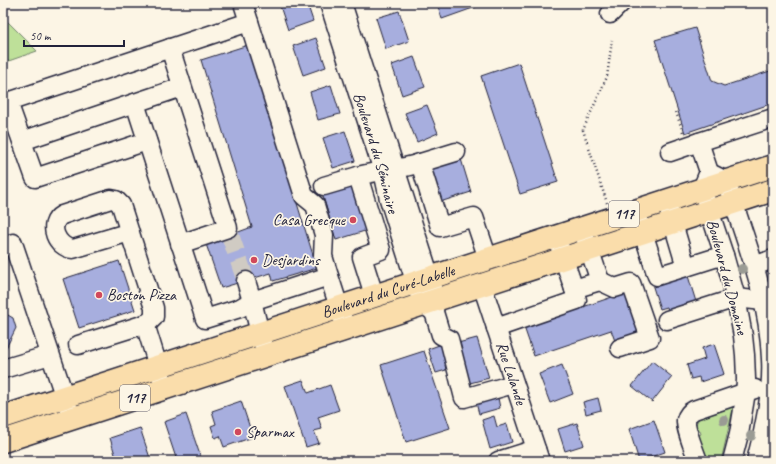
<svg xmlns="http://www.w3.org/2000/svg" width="776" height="464" viewBox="0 0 776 464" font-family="Caveat,sans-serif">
	<rect width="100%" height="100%" fill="#fcf5e5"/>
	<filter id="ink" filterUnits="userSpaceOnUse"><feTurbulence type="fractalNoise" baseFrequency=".025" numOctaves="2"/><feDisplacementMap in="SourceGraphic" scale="8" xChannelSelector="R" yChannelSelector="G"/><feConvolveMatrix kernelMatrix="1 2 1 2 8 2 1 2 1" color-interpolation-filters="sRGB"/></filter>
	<g filter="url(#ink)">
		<!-- green -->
		<path fill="#bee099" stroke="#70816a" d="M3,17L37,51L3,63Z
			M731,405L733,409L721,461H705L697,436L701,434L700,431L697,432C695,426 696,422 700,417Z"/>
		<!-- building -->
		<path fill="#a7aede" stroke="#22223b" d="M279,3H307L313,21L288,30Z
			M437,3H487L442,19Z
			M399,11L409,41L386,49L376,18Z
			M695,28L712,81L724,86L773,70V103L685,133L655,40Z
			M316,38L326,67L303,75L293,46Z
			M248,45L317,268L273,281L271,273L221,288L206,244L252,227L201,60Z
			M414,57L425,87L402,95L392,65Z
			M519,63L558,182L520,194L481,76Z
			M331,85L340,114L318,120L310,92Z
			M427,105L438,133L417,142L405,113Z
			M345,131L355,161L333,168L323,138Z
			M461,159L471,192L440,202L429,170Z
			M357,182L371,229L336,240L322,193Z
			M119,261L135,310L79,328L63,279Z
			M688,276L697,305L669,314L667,307L660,309L653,287Z
			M627,292L640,332L615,341L611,330L534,356L524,327Z
			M6,314L13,318L16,328L6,348L3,349V316Z
			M477,338L489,378L470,383L458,343Z
			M445,343L452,362L445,365L446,370L436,373L428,349Z
			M714,344L724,374L700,382L699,377L691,379L687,365L705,359L702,348Z
			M424,351L450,428L406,442L381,365Z
			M652,361L672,377L652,402L632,386Z
			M562,365L573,394L550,403L539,374Z
			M303,380L308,393L330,385L339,410L318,417L322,429L314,431L319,443L306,447L285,386Z
			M497,393L500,408L479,414L475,399Z
			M598,398L601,410L586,414L583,402Z
			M241,401L253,437L224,447L220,436L215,438L211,426L216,424L212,411Z
			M186,414L202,461H177L164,422Z
			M494,416L497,427L507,424L512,442L490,449L482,420Z
			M654,420L665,452L639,461L629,429Z
			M577,423L584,445L565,451L558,429Z
			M140,428L151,461H117L110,438Z
			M596,456L598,461H578Z"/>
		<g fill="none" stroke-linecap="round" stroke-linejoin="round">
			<!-- minor-tunnel -->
			<path stroke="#d0cbc3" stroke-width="18" stroke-dasharray="18 9" stroke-linecap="butt" d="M230,235L246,281"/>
			<defs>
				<g id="minor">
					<path d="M243,3L304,196L315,205L324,235L323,256L329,276"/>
					<path id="s1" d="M329,3L383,171L389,199L422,303L434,312"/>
					<path d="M342,3L426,265L435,299L434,312L441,335L449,339L464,398L514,384"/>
					<path d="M610,14L621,3"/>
					<path d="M170,48L228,228L180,244"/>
					<path d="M135,103L205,319L240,308L252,301L246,281"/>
					<path d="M22,141L182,87"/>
					<path d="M147,141L35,178L8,102L249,22"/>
					<path d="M456,152L420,163L440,227L474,217L488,259"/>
					<path d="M670,152L699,142"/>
					<path d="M714,175L726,181C745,239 769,297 771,359C773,388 764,432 756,461"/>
					<path d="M324,186L358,176"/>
					<path d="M669,210L686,267L724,255"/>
					<path d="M639,220L657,276L686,267"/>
					<path d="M582,228L600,281"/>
					<path d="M130,232L73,249C57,248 46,224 62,215L111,199L116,200L121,205L154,308V317L149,322L145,324"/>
					<path d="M556,236L574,289"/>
					<path d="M3,247L13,243L69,410"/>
					<path d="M754,266L773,259"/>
					<path id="s2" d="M482,285L540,461"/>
					<path d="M374,295L362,257L381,250L358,176C379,170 400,170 420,163"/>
					<path d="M667,320L736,298L763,301L773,298"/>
					<path d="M496,328L577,300L574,289L600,281L615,288L631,283L650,338L620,348"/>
					<path d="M78,345L145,324L162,379"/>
					<path d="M264,346C259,332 256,316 252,301L329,276L346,329"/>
					<path d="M3,369L50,355"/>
					<path d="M498,461L536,449"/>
					<path d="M698,461C695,452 685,429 686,420C687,416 690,412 694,410L755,389"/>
					<path d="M732,461L739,434L745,398L746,379L745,355L743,336L736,298L724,255L702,189L709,172L699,142L773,118"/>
				</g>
				<g id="major">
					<path id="s3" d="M3,417L773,166"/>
					<path d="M3,441L773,190"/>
				</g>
			</defs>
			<!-- minor casing -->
			<use href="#minor" stroke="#22223b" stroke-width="21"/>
			<!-- major casing -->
			<use href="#major" stroke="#22223b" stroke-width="25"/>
			<!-- path -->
			<path stroke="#22223b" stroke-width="2.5" stroke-dasharray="1 3" stroke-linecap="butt" d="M676,112L683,132
				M607,203L583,130L607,77L612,40"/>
			<!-- minor -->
			<use href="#minor" stroke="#fcf5e5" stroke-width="18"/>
			<!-- major -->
			<use href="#major" stroke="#faddab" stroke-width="22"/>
		</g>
		<!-- trees -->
		<g fill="#9a9b94">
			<circle cx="742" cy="269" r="5"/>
			<circle cx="724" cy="420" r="5"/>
			<circle cx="751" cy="436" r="5"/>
		</g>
	</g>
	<!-- markers -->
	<g fill="#d1495b" stroke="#fcf5e5" stroke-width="1.5">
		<circle cx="353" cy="220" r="4"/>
		<circle cx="254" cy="260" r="4"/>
		<circle cx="99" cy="295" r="4"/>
		<circle cx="238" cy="432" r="4"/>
	</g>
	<g text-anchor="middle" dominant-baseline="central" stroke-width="3.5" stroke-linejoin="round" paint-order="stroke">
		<!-- shield labels -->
		<g fill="#fcf5e5" stroke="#63616e" stroke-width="1">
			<rect x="609" y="201" width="30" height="26" rx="3"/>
			<rect x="120" y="385" width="30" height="26" rx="3"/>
		</g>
		<g font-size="15" font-weight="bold" fill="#22223b">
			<text x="624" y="214">117</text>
			<text x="135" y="398">117</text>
		</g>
		<!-- street labels -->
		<g font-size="16" fill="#22223b" stroke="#fcf5e5">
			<text stroke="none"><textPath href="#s1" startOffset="157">Boulevard du Séminaire</textPath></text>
			<text transform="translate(727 277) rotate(75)">Boulevard du Domaine</text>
			<text stroke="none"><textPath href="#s3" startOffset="405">Boulevard du Curé-Labelle</textPath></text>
			<text stroke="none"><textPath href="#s2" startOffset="93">Rue Lalande</textPath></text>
		</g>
		<!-- poi labels -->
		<g font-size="16" fill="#22223b" stroke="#fcf5e5" text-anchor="start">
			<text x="345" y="220" text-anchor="end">Casa Grecque</text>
			<text x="262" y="260">Desjardins</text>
			<text x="107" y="295">Boston Pizza</text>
			<text x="246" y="432">Sparmax</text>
		</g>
	</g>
	<!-- margin -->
	<rect width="776" height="464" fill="none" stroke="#fcf5e5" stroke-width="16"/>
	<rect x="8" y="8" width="760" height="448" fill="none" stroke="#22223b" stroke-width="1.5" filter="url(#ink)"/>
	<!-- scale -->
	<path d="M24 40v6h100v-6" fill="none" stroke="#22223b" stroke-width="2"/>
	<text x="30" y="40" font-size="12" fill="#22223b" stroke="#fcf5e5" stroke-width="3" paint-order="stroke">50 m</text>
</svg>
